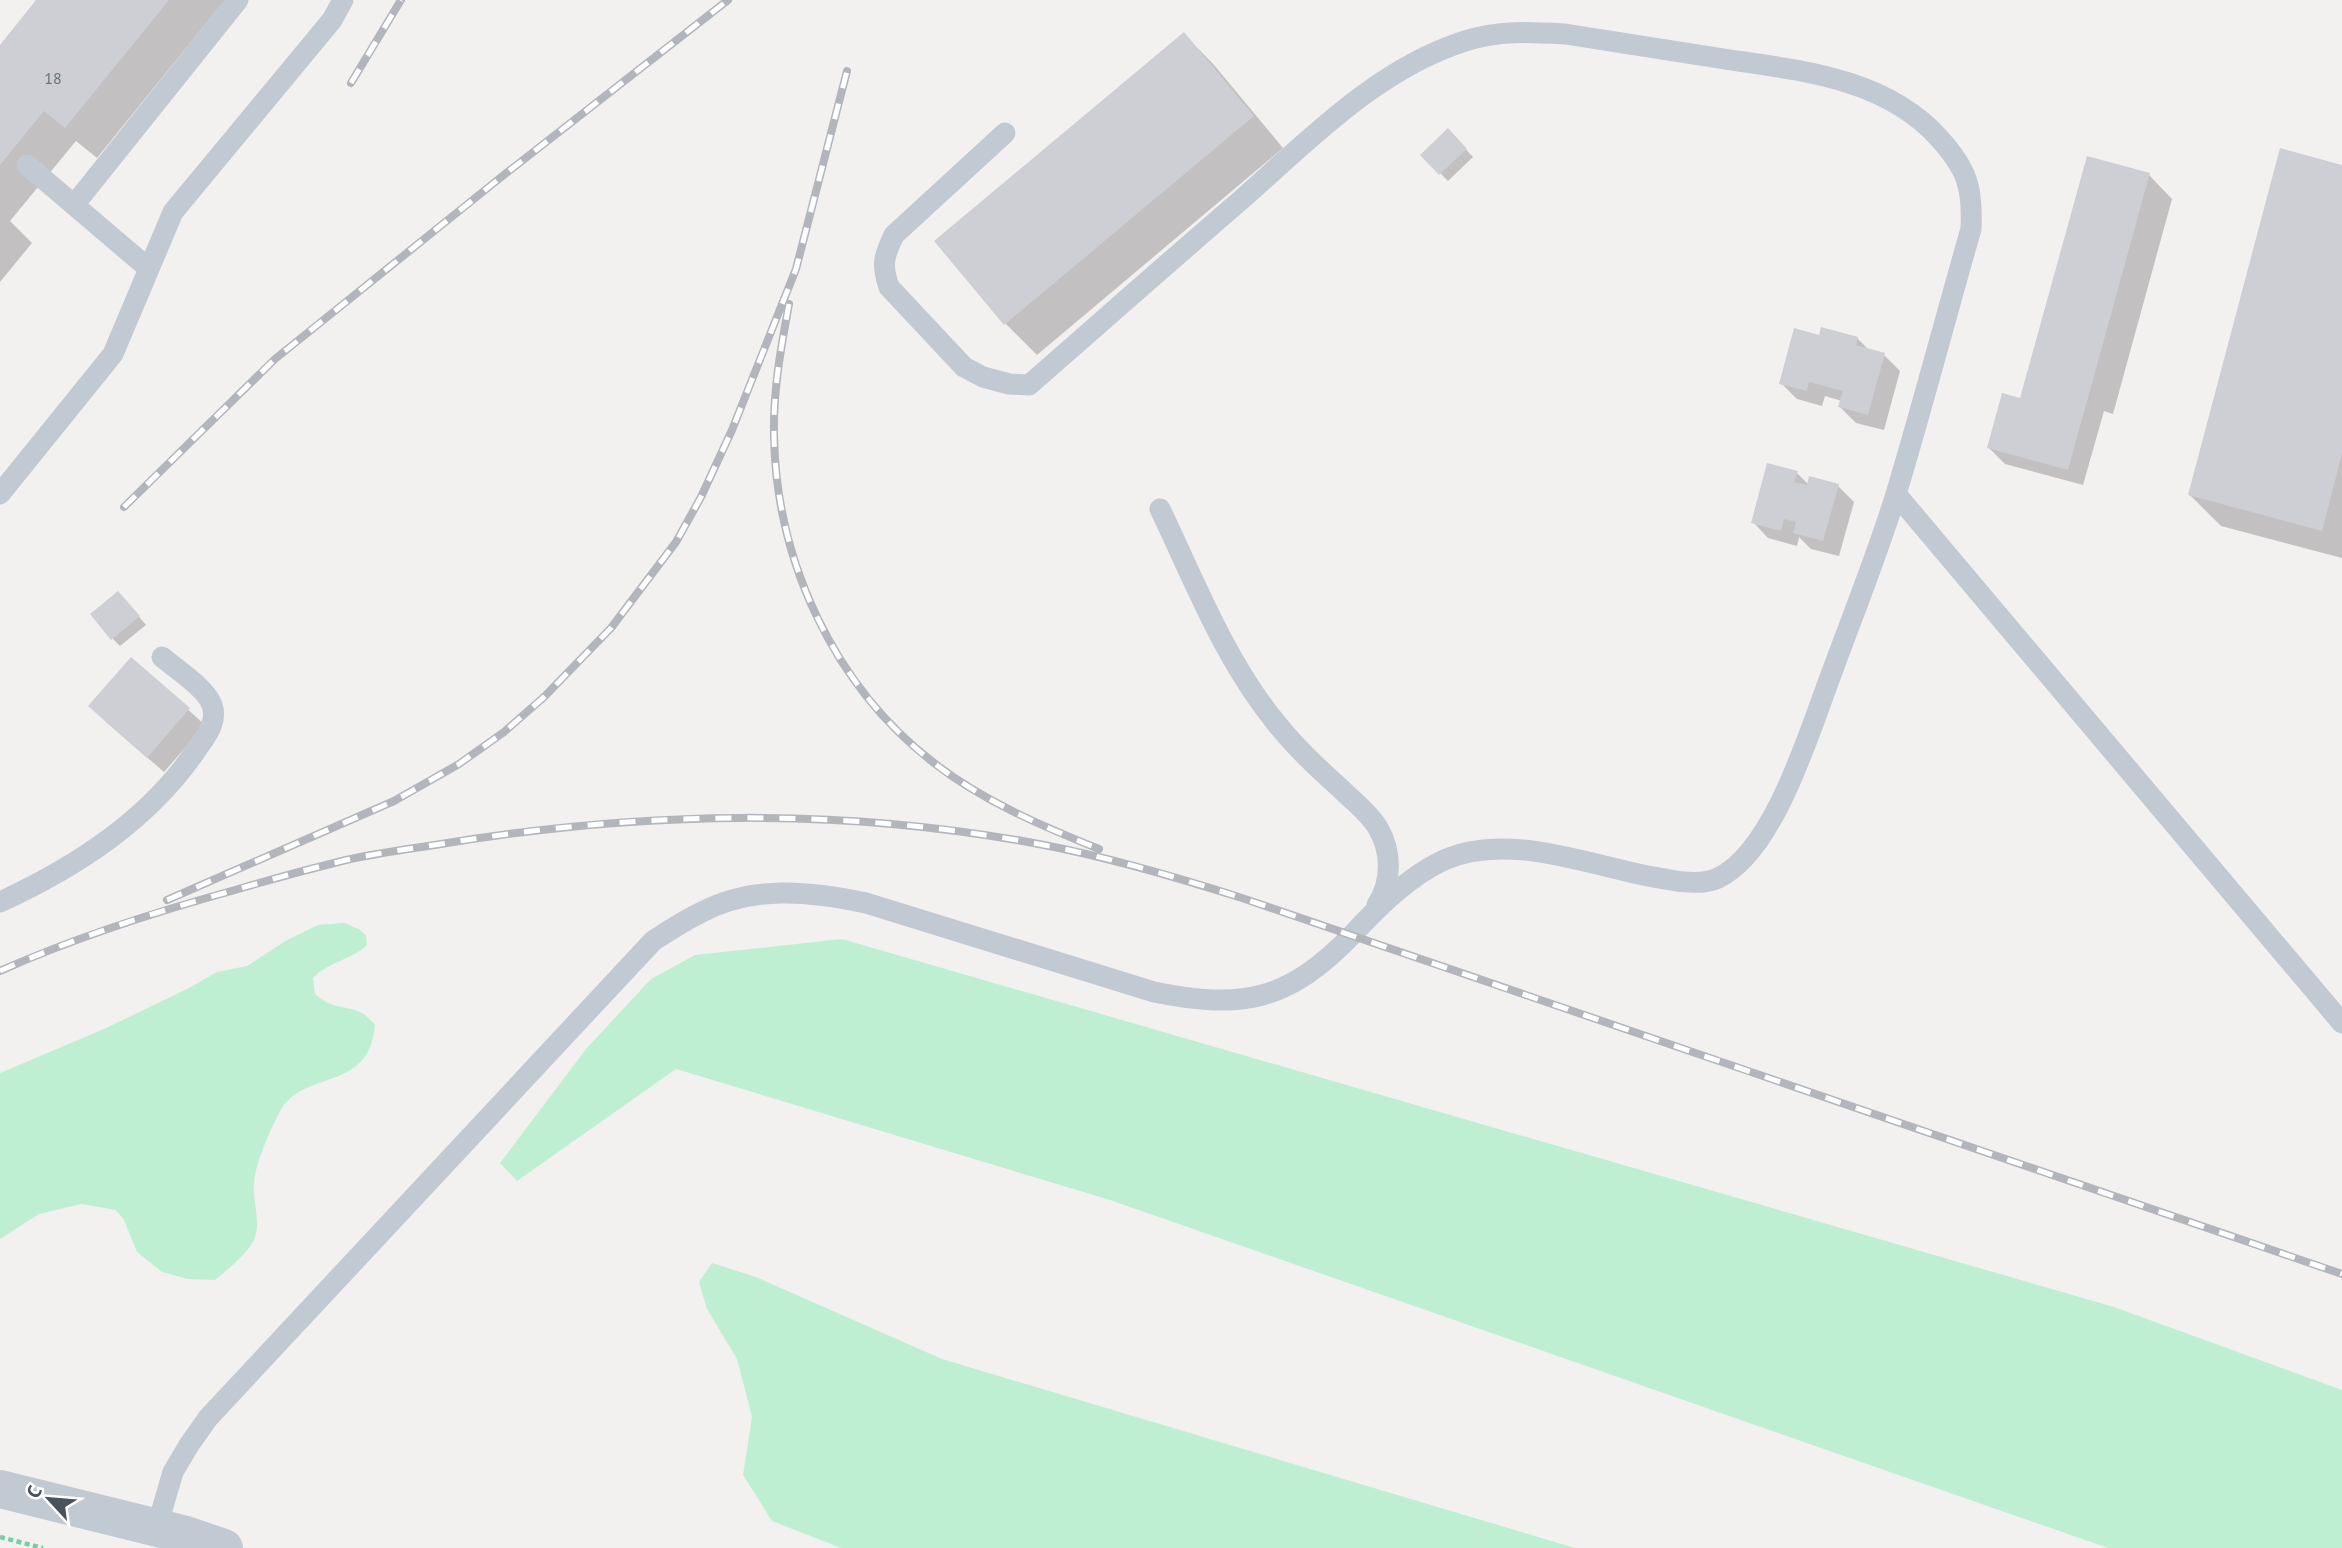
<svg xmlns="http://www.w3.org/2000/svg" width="2342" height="1548" viewBox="0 0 2342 1548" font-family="'PT Sans',sans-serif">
	<rect width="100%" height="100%" fill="#f3f0f0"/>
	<!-- green -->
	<path fill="#bfefd3" d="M344,923L359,929L366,935L367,945C351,960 328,962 313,978L315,994C334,1011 344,1004 362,1013C366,1015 371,1021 375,1024C370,1092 308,1069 282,1108C272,1125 255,1164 254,1183C252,1200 261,1220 255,1237C250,1252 227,1270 215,1280L188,1279L162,1272L137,1252L124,1220L116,1210L81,1204L39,1214L0,1239V1073L104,1029L189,988L217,972L247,966L287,940L318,925Z
		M842,939L2114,1307L2342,1390V1548H2108L1110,1200L676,1069L517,1181L500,1163L586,1049L651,979L695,955Z
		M712,1263L756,1277L942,1359L1575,1548H841L772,1521L743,1475L752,1417L737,1359L707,1309L699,1282Z"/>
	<!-- shadow -->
	<path fill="#0003" d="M39,0H225L97,158L76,141L10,221L32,243L0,282V47Z
		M1184,34L1214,65L1283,148L1037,355L1006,324L937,241Z
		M1448,131L1473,157L1448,181L1422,155Z
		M2342,166V558L2221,526L2190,495Z
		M2149,175L2172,199L2113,414L2104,411L2083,485L2005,464L1989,448L2021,400Z
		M1820,337L1857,338L1870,351L1884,355L1900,371L1884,430L1856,423L1840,407L1842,401L1825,396L1822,406L1797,399L1781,383Z
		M1797,473L1809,485L1838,486L1854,502L1839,556L1811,549L1799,537L1797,546L1768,538L1753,522Z
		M126,601L146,625L120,646L113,639Z
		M132,659L205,725L164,772L106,722Z"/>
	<!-- building -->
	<path fill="#cdcfd5" d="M36,0H169L65,128L44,111L0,165V45Z
		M1184,32L1254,116L1004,325L934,241Z
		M1448,128L1467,149L1439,175L1420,155Z
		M2280,148L2342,165V454L2322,531L2188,495Z
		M2087,156L2150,173L2068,470L1987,448L2002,393L2020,398Z
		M1821,327L1858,337L1856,345L1885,353L1868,415L1838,407L1843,391L1809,382L1807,391L1779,384L1794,328L1819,335Z
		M1767,463L1798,471L1794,482L1807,485L1809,476L1839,484L1823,541L1793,533L1796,522L1784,519L1781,531L1751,523Z
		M118,591L140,616L111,640L90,614Z
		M131,657L190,708L147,758L88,706Z"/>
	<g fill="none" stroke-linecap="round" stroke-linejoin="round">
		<!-- path -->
		<path stroke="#77cea5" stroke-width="4.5" stroke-dasharray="5 3.5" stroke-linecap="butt" d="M0,1537L43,1548"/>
		<!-- service -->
		<path stroke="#c1cad2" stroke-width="21" d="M27,165L148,268
			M74,205L238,0
			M0,494L113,354L173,212L332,20L343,0
			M1896,494L2342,1023
			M1160,509C1195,582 1225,661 1277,724C1296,748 1319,769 1341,789C1354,802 1369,813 1378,828C1392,852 1392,882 1377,905
			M0,902C76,867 149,820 197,749C206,736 218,722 212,705C206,688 176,669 162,657
			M157,1527L173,1472L189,1445L208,1418L653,941C668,931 684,921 700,913C752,885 810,891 866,903L1154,992C1243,1010 1288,1001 1352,935C1379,906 1408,877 1444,860C1511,830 1597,869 1665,879C1680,882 1704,885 1718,878C1775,851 1810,729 1832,672C1854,612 1878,553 1897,491C1923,404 1946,316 1971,229C1973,187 1967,169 1939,138C1883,76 1795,70 1718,58C1667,50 1616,42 1565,34C1531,32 1498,30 1465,41C1377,69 1309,140 1241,200C1170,261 1100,323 1029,385L1009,384L983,377L964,367L889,287C881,264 884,256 894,235L1005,133"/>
		<!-- tertiary -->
		<path stroke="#c1cad2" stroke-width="38" d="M0,1489L186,1535L224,1548"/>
		<defs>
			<path id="rail" d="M351,83L401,0
				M789,304C781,347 773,391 774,435C776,561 834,686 934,763C983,801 1042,826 1099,849
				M124,507L275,359L500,178L728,0
				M167,900L394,801L459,764L504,732L544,697L611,628L676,542L701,497L732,430L796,269L847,71
				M0,971C76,937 155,912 235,890C272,879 309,869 346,860C377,853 409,849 441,844C639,811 846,807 1044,845C1112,858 1176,877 1242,898L2342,1274"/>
		</defs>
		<!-- rail casing -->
		<use href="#rail" stroke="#b2b5bb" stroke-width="8"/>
		<!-- rail -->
		<use href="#rail" stroke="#fff" stroke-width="5" stroke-dasharray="16" stroke-linecap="butt"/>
	</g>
	<g text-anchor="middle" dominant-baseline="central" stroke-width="5" stroke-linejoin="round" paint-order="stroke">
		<!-- number labels -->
		<g font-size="16" fill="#69727c">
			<text x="53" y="78">18</text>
		</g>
	</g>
	<!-- north arrow -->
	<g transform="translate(49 1499) rotate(296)" stroke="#ffffff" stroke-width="5" paint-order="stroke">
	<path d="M0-5L12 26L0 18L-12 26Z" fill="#48535e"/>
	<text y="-10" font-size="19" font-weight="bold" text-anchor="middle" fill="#48535e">С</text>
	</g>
</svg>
